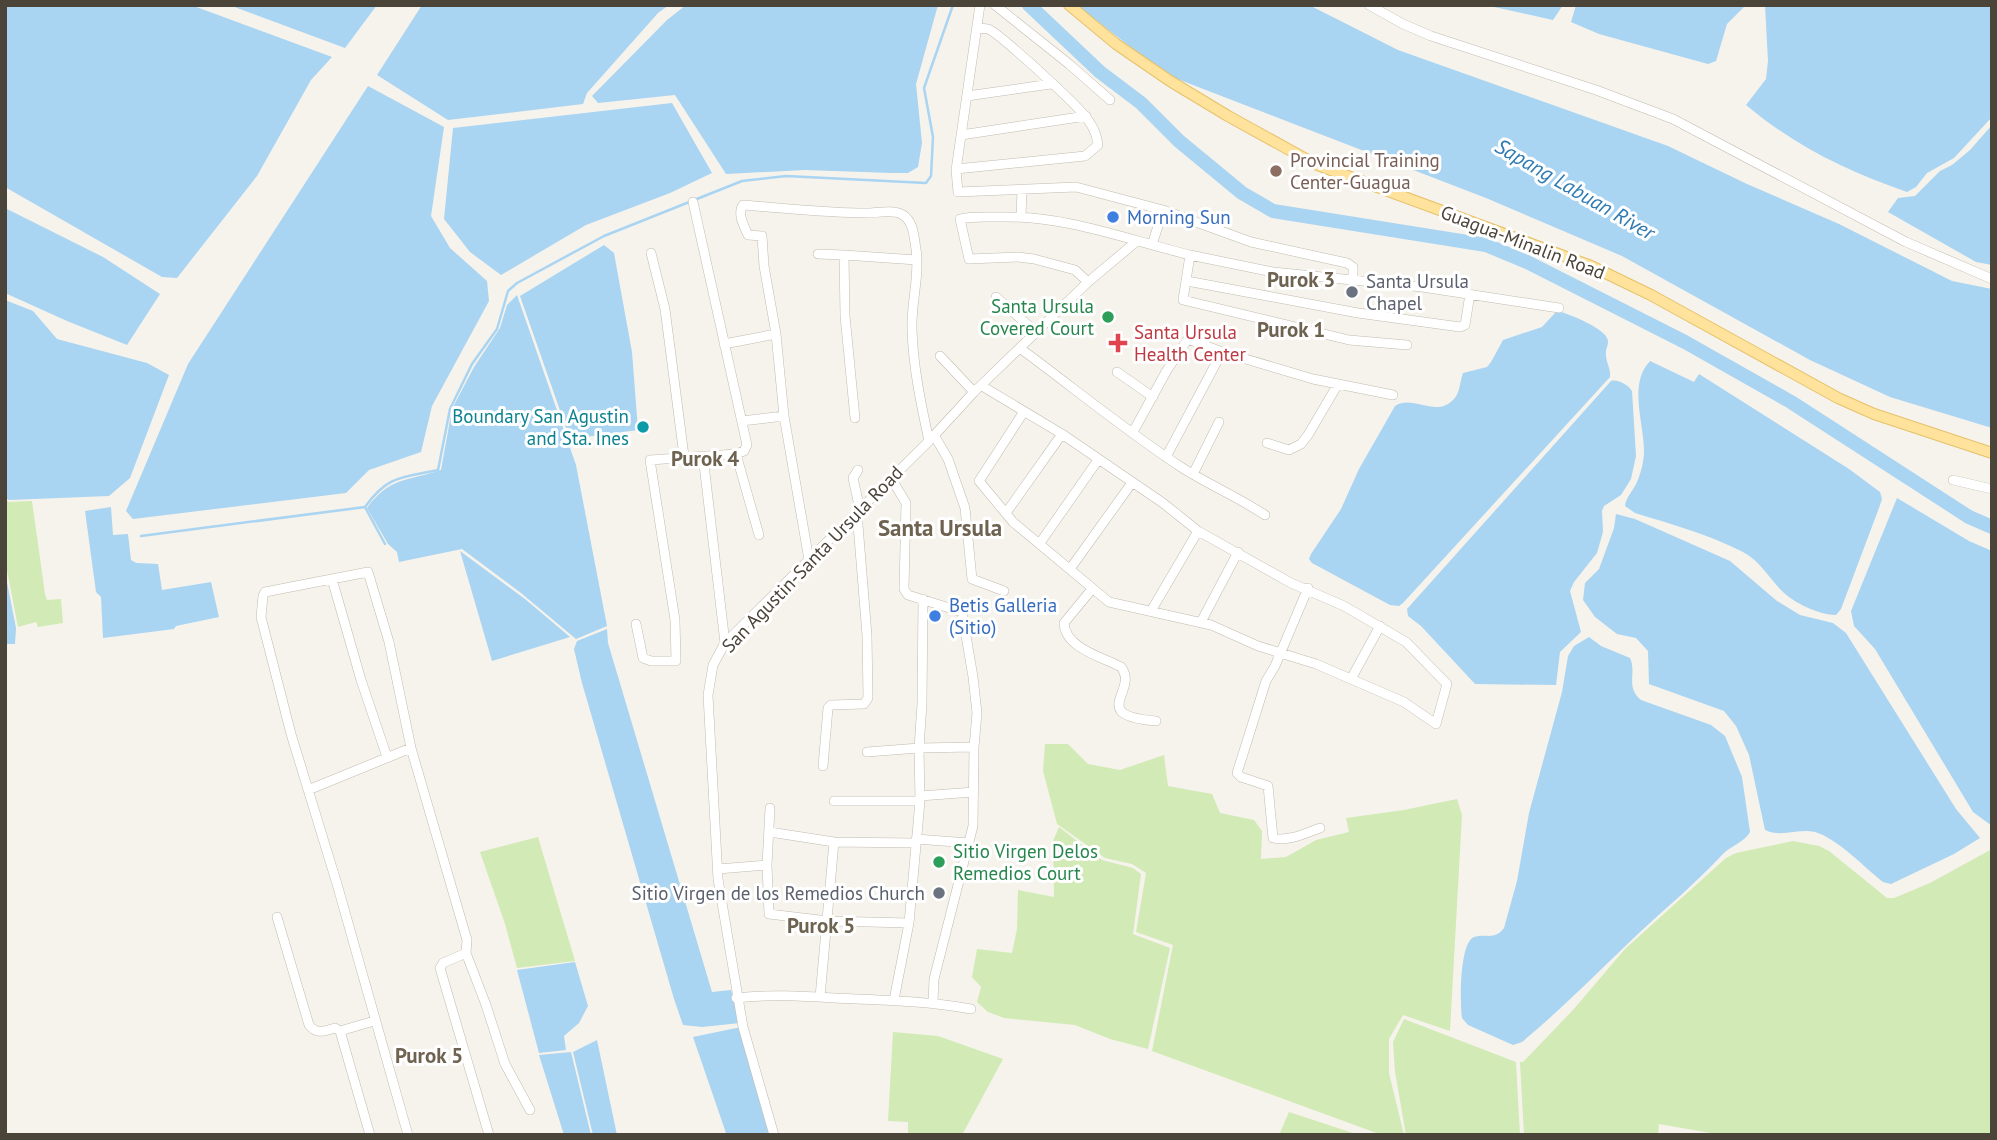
<svg xmlns="http://www.w3.org/2000/svg" width="1997" height="1140" viewBox="0 0 1997 1140" font-family="'PT Sans',sans-serif">
	<rect width="100%" height="100%" fill="#f6f3ec"/>
	<!-- green -->
	<path fill="#d2eab5" d="M5,500L9,502L32,501L45,594L47,600L61,599L63,623L38,627L36,622L18,627L5,560Z
		M1045,744H1068L1088,764L1120,770L1164,755L1168,786L1212,794L1220,813L1254,820L1262,831L1261,859L1286,857L1316,840L1349,832L1346,818L1404,810L1457,799L1462,815L1450,1031L1403,1015L1389,1039V1073L1404,1135H1382L1152,1051L1173,945L1136,932L1146,873L1132,864L1105,858L1057,824L1043,771Z
		M1059,827L1102,860L1133,868L1141,874L1133,934L1170,948L1148,1049L1110,1039L1075,1025L1004,1018L988,1012L977,1002L981,987L972,977L977,949L1012,953L1017,929L1018,890L1054,897L1053,841Z
		M538,837L575,961L517,968L505,924L480,852Z
		M1793,841L1819,846L1829,851L1887,898H1894L1930,883L1992,849V1135H1722L1659,1124L1658,1135H1524L1520,1062H1523L1573,1010L1625,949L1726,858L1736,853Z
		M1404,1019L1516,1062L1520,1135H1406L1395,1072L1393,1042Z
		M893,1032L938,1036L1003,1059L962,1135H908V1122L888,1121Z
		M1289,1112L1359,1135H1279Z"/>
	<!-- water -->
	<path fill="#a9d4f2" d="M5,5H191L332,57L311,80L257,176L177,278L162,277L5,187Z
		M229,5H377L345,48Z
		M422,5H669L658,13L587,93L583,104L448,120L377,75Z
		M686,5H938L916,84L922,143L918,167L908,173H892L805,170L726,174L675,95L598,103L592,96L667,20Z
		M1076,5H1309L1398,50L1668,146L1747,184L1839,224L1952,281L1992,289V428L1890,397L1810,360L1622,256L1486,198L1167,75Z
		M1485,5H1563L1553,20Z
		M1576,5H1746L1727,24L1716,61L1708,64L1599,34L1571,22Z
		M1765,5H1992V117L1954,158L1927,173L1916,187L1907,192C1846,171 1795,146 1746,105L1766,79L1768,61Z
		M368,86L444,127L431,216L450,248L487,281L489,301L432,406L421,452L369,470L346,493L133,519L126,511L188,364Z
		M672,103L712,173L670,193L586,225L501,275L470,252L444,219L453,128Z
		M1992,125V265L1976,262L1888,212L1898,198L1915,196L1940,171L1952,165L1970,150Z
		M5,208L103,257L160,294L127,345L67,321L5,293Z
		M604,245L614,253L632,352L638,430L570,439L520,296Z
		M517,295L576,465L607,626L576,639L521,593L462,549L399,562L397,552L388,544L367,508C389,477 408,481 441,470L452,409L474,367L500,328L507,305Z
		M5,300L33,311L57,339L147,363L169,375L130,478L109,496L9,500L5,498Z
		M1557,311C1568,313 1603,328 1607,338C1610,344 1605,348 1606,355C1606,363 1611,368 1610,377L1403,603L1399,606L1390,605L1312,563L1309,559L1311,554L1341,509L1359,469L1395,406C1414,394 1436,419 1454,399C1460,393 1460,381 1463,373L1487,367L1491,362L1503,340L1542,327Z
		M1650,361L1694,382L1699,374L1849,469L1880,492L1882,499L1879,508L1841,609L1836,615C1819,615 1794,603 1782,591C1769,578 1760,561 1743,552C1710,535 1671,524 1635,513L1625,506C1626,497 1633,491 1637,482C1641,473 1644,461 1644,451C1644,423 1628,384 1650,361Z
		M1611,381C1618,379 1628,385 1632,391L1636,456L1631,479L1621,495L1604,506L1602,511L1603,532L1597,553L1574,582L1570,591L1581,632L1560,652L1556,685L1475,684L1421,626L1408,616L1407,609Z
		M1897,498L1969,541L1992,551V826L1973,812L1875,649L1854,626L1851,611Z
		M111,507L113,535L128,534L131,560L136,563L158,564L162,590L211,582L219,617L176,626L174,629L103,638L101,597L96,592L85,511Z
		M1616,514L1635,519L1730,561L1777,601L1800,615L1833,623L1846,633L1956,809L1980,838L1954,854L1891,884L1883,882C1865,868 1837,838 1815,832C1799,828 1781,838 1765,830L1749,755L1736,726L1724,711L1649,684L1648,651L1636,638L1617,634L1595,617L1583,600L1585,583L1599,569L1614,528Z
		M460,551L525,599L570,637L492,661Z
		M5,572L16,628L15,644H5Z
		M607,629L608,643L712,992L731,990L740,1023L702,1027L683,1025L674,999L582,683L574,649L577,641Z
		M1589,637L1601,646L1630,658C1637,673 1625,687 1641,700L1711,725L1725,736L1742,777L1750,832C1745,842 1730,846 1722,855C1696,883 1667,907 1640,932C1600,970 1565,1006 1522,1042L1513,1045L1468,1025L1462,1018C1460,1004 1459,943 1474,937C1486,933 1494,941 1504,928L1517,881L1529,813L1562,692L1568,656L1574,646Z
		M575,962L588,1006L579,1023L564,1036L566,1050L539,1053L517,970Z
		M741,1027L768,1128L769,1135H728L726,1133L693,1037Z
		M597,1040L617,1135H593L573,1052Z
		M571,1052L591,1135H564L539,1055Z"/>
	<g fill="none" stroke-linecap="round" stroke-linejoin="round">
		<!-- stream -->
		<path stroke="#a9d4f2" stroke-width="2.5" d="M365,507L385,544
			M141,536L365,507C388,475 401,478 438,470L450,409L472,364L497,329L508,291L517,283L604,236L742,181L786,176L926,183L931,176L933,137L924,88L953,5"/>
		<!-- river -->
		<path stroke="#a9d4f2" stroke-width="14" d="M1029,5L1100,72L1141,103L1179,141L1242,193L1273,211L1486,245L1527,262L1685,342L1791,402L1969,517L1992,527"/>
		<defs>
			<path id="minor" d="M980,5L956,170L958,192L1076,187L1163,210L1251,242L1347,263L1353,267V279
				M995,5L1069,64L1110,100
				M1369,5L1403,24L1431,36L1596,90L1673,119L1906,242L1992,279
				M967,96L1051,84
				M961,135L1086,116
				M956,169L1085,156L1098,145C1097,135 1094,128 1088,120C1080,107 999,33 988,29C984,28 980,29 977,29
				M1021,216L1022,190
				M1152,245L1163,210
				M651,253L665,309L684,456
				M818,254L844,255
				M1190,255L1273,272L1422,287L1559,308
				M1187,281L1358,313L1460,327L1465,325L1470,294
				M1088,282L1075,270L1034,259L1018,257L969,259L960,219C971,216 985,217 998,217C1065,215 1125,239 1190,255L1183,300L1349,340L1407,345
				M996,297L1037,333
				M724,344L776,334
				M1021,349C1074,388 1126,431 1181,467C1209,485 1238,497 1265,515
				M940,356L974,392
				M1117,372L1153,397
				M982,386L1062,434L1163,503L1198,531L1291,583L1344,606L1406,642L1447,684L1436,724L1404,702L1316,664L1258,646L1211,625L1109,602L1013,522L979,481L1023,413
				M855,418L845,316L844,255L917,260
				M742,421L784,416
				M1133,432L1167,370L1188,339L1222,352L1313,379L1393,395
				M934,435L948,459L965,508L972,579L1004,591
				M1267,443L1289,450L1301,444L1308,435L1338,384
				M736,454L759,535
				M703,456L725,643
				M1166,457L1222,352
				M858,470L853,478L860,510
				M1193,474L1219,422
				M891,478L906,503L904,589L908,595L962,612L973,677L977,713L974,747L973,826L934,979L933,1002
				M1953,480L1992,489
				M1006,513L1062,434
				M1040,543L1098,460
				M809,560L784,416L776,334L764,266L762,236L748,235C744,226 737,214 743,205C784,208 826,213 866,213C877,213 894,209 903,215C914,222 914,238 916,249C920,276 911,302 912,329C913,367 921,404 929,441
				M1070,569L1131,484
				M332,579L361,680L387,757
				M1308,588L1275,666L1266,681L1237,773L1241,777L1268,786L1273,838C1288,842 1306,833 1320,828
				M1092,589L1064,623C1065,648 1102,657 1121,667C1140,691 1086,715 1156,721
				M1151,611L1198,531
				M1201,622L1238,552
				M636,624L643,658L651,661H676L675,620L650,460L736,454L744,451L747,445L693,202
				M1351,679L1380,626
				M867,752L919,748L974,747
				M823,766L828,708L831,705L864,704L868,698L867,635L857,513
				M308,790L411,748
				M920,796L974,792
				M834,801H920
				M770,808L767,865L769,914L828,921L909,923
				M770,832L834,842L915,843
				M916,839L969,843
				M718,869L767,865
				M277,917L309,1025C317,1035 324,1031 335,1028L340,1031L370,1135
				M466,953L443,963L440,968L489,1135
				M820,997L834,842
				M736,998C770,994 802,996 835,998C881,1000 926,1001 971,1009
				M894,1000L909,923L920,801L919,748L922,704L923,599
				M340,1031L374,1021
				M408,1135L337,884L291,734L261,617L263,596L265,592L368,572L389,642L411,748L467,940L466,953L486,1005L505,1064L530,1110
				M774,1135L743,1027L718,879L708,695L713,665L725,643L929,441L974,392L1088,282L1137,241"/>
			<path id="major" d="M1069,5L1116,44L1170,81L1228,116L1315,164L1591,266L1651,295L1838,398L1874,414L1992,453"/>
		</defs>
		<!-- minor casing -->
		<use href="#minor" stroke="#c2bbae" stroke-width="10"/>
		<!-- major casing -->
		<use href="#major" stroke="#e6c16a" stroke-width="12"/>
		<!-- minor -->
		<use href="#minor" stroke="#fff" stroke-width="9"/>
		<!-- major -->
		<use href="#major" stroke="#ffe39c" stroke-width="10"/>
	</g>
	<!-- markers -->
	<circle fill="#8d6e63" stroke="#fff" stroke-width="2.5" cx="1276" cy="171" r="7"/>
	<g fill="#3f7fe0" stroke="#fff" stroke-width="2.5">
		<circle cx="1113" cy="217" r="7"/>
		<circle cx="935" cy="616" r="7"/>
	</g>
	<g fill="#6b7280" stroke="#fff" stroke-width="2.5">
		<circle cx="1352" cy="292" r="7"/>
		<circle cx="939" cy="893" r="7"/>
	</g>
	<g fill="#2e9e5b" stroke="#fff" stroke-width="2.5">
		<circle cx="1108" cy="317" r="7"/>
		<circle cx="939" cy="862" r="7"/>
	</g>
	<path fill="#e0444e" stroke="#fff" stroke-width="2.5" d="M1114.5 332.5h7v7h7v7h-7v7h-7v-7h-7v-7h7z"/>
	<circle fill="#0f9aa8" stroke="#fff" stroke-width="2.5" cx="643" cy="427" r="7"/>
	<g text-anchor="middle" dominant-baseline="central" stroke-width="6" stroke-linejoin="round" paint-order="stroke">
		<!-- education labels -->
		<g font-size="19" fill="#785e54" stroke="#fff" text-anchor="start">
			<text x="1290" y="160">Provincial Training<tspan x="1290" dy="22">Center-Guagua</tspan></text>
		</g>
		<!-- shop labels -->
		<g font-size="19" fill="#366cbe" stroke="#fff" text-anchor="start">
			<text x="1127" y="217">Morning Sun</text>
			<text x="949" y="605">Betis Galleria<tspan x="949" dy="22">(Sitio)</tspan></text>
		</g>
		<!-- street labels -->
		<g font-size="19" fill="#4b4439" stroke="#fff">
			<text transform="translate(1523 242) rotate(21)">Guagua-Minalin Road</text>
			<text transform="translate(812 559) rotate(-46)">San Agustin-Santa Ursula Road</text>
		</g>
		<!-- worship labels -->
		<g font-size="19" fill="#5b616d" stroke="#fff" text-anchor="start">
			<text x="1366" y="281">Santa Ursula<tspan x="1366" dy="22">Chapel</tspan></text>
			<text x="925" y="893" text-anchor="end">Sitio Virgen de los Remedios Church</text>
		</g>
		<!-- leisure labels -->
		<g font-size="19" fill="#27864d" stroke="#fff" text-anchor="end">
			<text x="1094" y="306">Santa Ursula<tspan x="1094" dy="22">Covered Court</tspan></text>
			<text x="953" y="851" text-anchor="start">Sitio Virgen Delos<tspan x="953" dy="22">Remedios Court</tspan></text>
		</g>
		<!-- health labels -->
		<g font-size="19" fill="#be3a42" stroke="#fff" text-anchor="start">
			<text x="1134" y="332">Santa Ursula<tspan x="1134" dy="22">Health Center</tspan></text>
		</g>
		<!-- culture labels -->
		<g font-size="19" fill="#0d838f" stroke="#fff" text-anchor="end">
			<text x="629" y="416">Boundary San Agustin<tspan x="629" dy="22">and Sta. Ines</tspan></text>
		</g>
		<!-- water labels -->
		<g font-size="21" font-style="italic" fill="#2e7ab2" stroke="#fff">
			<text transform="translate(1575 189) rotate(30)">Sapang Labuan River</text>
		</g>
		<!-- neighbourhood labels -->
		<g font-size="21" font-weight="bold" fill="#6e6250" stroke="#fff">
			<text x="1301" y="279">Purok 3</text>
			<text x="1291" y="329">Purok 1</text>
			<text x="705" y="458">Purok 4</text>
			<text x="821" y="925">Purok 5</text>
			<text x="429" y="1055">Purok 5</text>
		</g>
		<!-- quarter labels -->
		<g font-size="23" font-weight="bold" fill="#6e6250" stroke="#fff">
			<text x="940" y="527">Santa Ursula</text>
		</g>
	</g>
	<!-- border -->
	<rect width="1997" height="1140" fill="none" stroke="#4b4439" stroke-width="14"/>
</svg>
